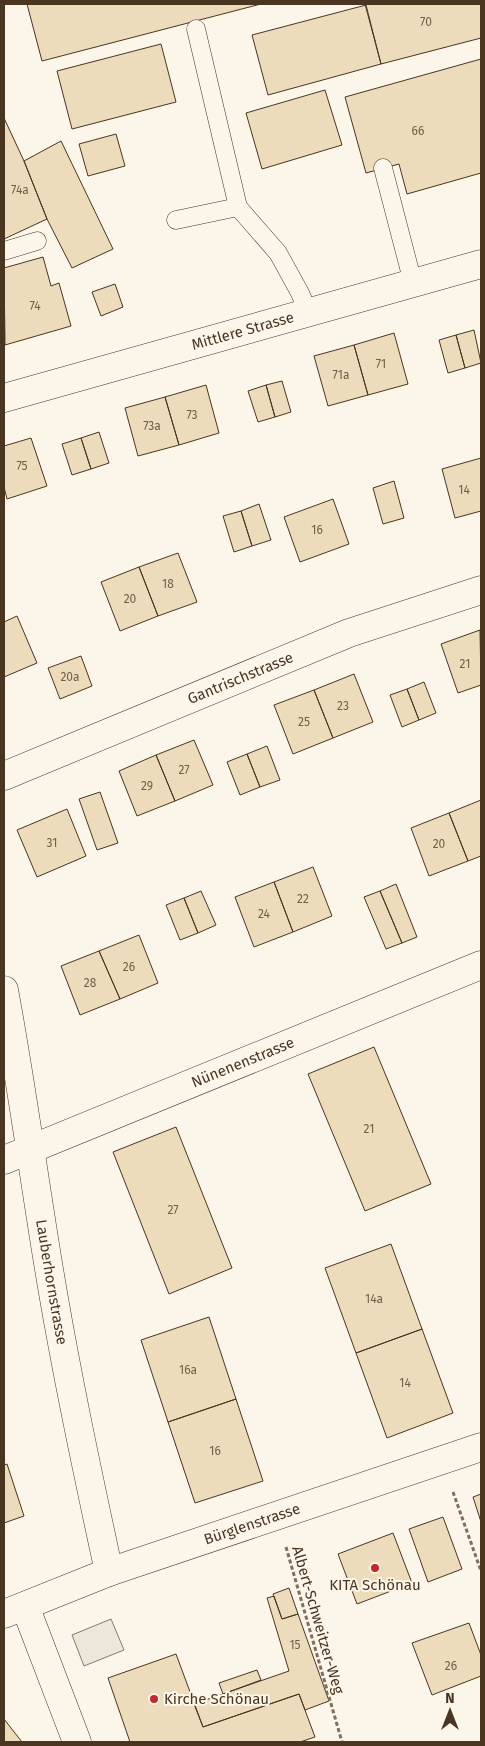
<svg xmlns="http://www.w3.org/2000/svg" width="485" height="1746" viewBox="0 0 485 1746" font-family="'Fira Sans',sans-serif">
	<rect width="100%" height="100%" fill="#fbf6e9"/>
	<!-- parking -->
	<path fill="#ede7d9" stroke="#887966" d="M111,1619L124,1650L84,1666L72,1635Z"/>
	<!-- building -->
	<path fill="#ecdcbc" stroke="#4a3520" d="M27,4H261L42,61Z
		M365,4H481V38L381,64Z
		M366,5L381,64L268,95L252,35Z
		M161,44L176,102L72,129L57,71Z
		M481,59V173L407,194L399,164L366,173L345,97Z
		M325,90L342,145L262,169L246,113Z
		M4,118L24,161L47,219L4,239Z
		M116,134L125,166L88,176L79,144Z
		M61,141L113,249L72,268L47,219L24,161Z
		M43,257L51,286L59,283L71,326L5,345L4,268Z
		M115,284L123,307L101,316L92,292Z
		M474,330L481,363L465,368L456,335Z
		M394,333L408,384L368,395L354,345Z
		M456,335L465,368L448,373L439,340Z
		M354,345L368,395L328,406L314,356Z
		M282,381L291,412L275,417L266,385Z
		M206,385L219,433L179,445L165,397Z
		M266,385L275,417L258,422L248,391Z
		M165,397L179,445L138,456L125,408Z
		M99,432L109,463L91,469L81,438Z
		M31,438L47,486L7,499L4,487V446Z
		M81,438L91,469L72,475L62,444Z
		M481,458V511L455,518L442,469Z
		M394,481L404,518L383,524L373,488Z
		M333,499L349,544L300,562L284,517Z
		M259,504L271,540L252,546L241,511Z
		M241,511L252,546L234,552L223,516Z
		M178,553L197,602L158,616L139,567Z
		M139,567L158,616L120,631L101,582Z
		M17,616L37,663L4,677V622Z
		M480,630L481,685L458,693L441,644Z
		M81,656L92,686L60,699L48,668Z
		M354,674L373,722L333,738L314,690Z
		M424,682L436,713L419,720L407,689Z
		M407,689L419,720L402,727L390,695Z
		M314,690L333,738L293,754L274,705Z
		M194,740L213,785L175,801L156,755Z
		M267,746L280,780L260,787L247,754Z
		M247,754L260,787L240,795L227,762Z
		M156,755L175,801L137,816L119,771Z
		M100,792L118,843L97,850L79,799Z
		M481,800V856L468,861L449,813Z
		M67,809L86,856L37,877L17,830Z
		M449,813L468,861L429,876L411,828Z
		M313,867L332,916L293,932L274,882Z
		M274,882L293,932L254,947L235,897Z
		M396,884L417,937L402,943L380,891Z
		M201,891L216,925L198,933L184,898Z
		M380,891L402,943L386,949L364,897Z
		M184,898L198,933L180,940L166,905Z
		M139,935L158,983L120,999L99,951Z
		M99,951L120,999L80,1015L61,966Z
		M374,1047L431,1184L365,1211L308,1074Z
		M176,1127L232,1268L169,1294L113,1152Z
		M391,1244L422,1329L356,1353L325,1268Z
		M209,1317L236,1399L168,1422L141,1340Z
		M422,1329L453,1413L387,1438L356,1353Z
		M236,1399L263,1481L195,1503L168,1422Z
		M7,1464L24,1516L4,1523V1465Z
		M481,1494V1522L473,1497Z
		M443,1517L462,1569L428,1582L409,1529Z
		M393,1533L412,1583L357,1604L338,1554Z
		M289,1588L298,1614L282,1619L273,1594Z
		M274,1596L282,1619L298,1614L329,1701L305,1710L299,1694L203,1727L194,1704L289,1671L267,1598Z
		M469,1623L481,1655V1676L432,1695L412,1643Z
		M176,1654L203,1727L299,1694L315,1737L300,1742H130L108,1678Z
		M257,1670L261,1680L223,1694L219,1683Z
		M4,1719L22,1742H4Z"/>
	<g fill="none" stroke-linecap="round" stroke-linejoin="round">
		<defs>
			<path id="service" d="M196,29L238,207L278,253L300,293L308,312
				M383,168L413,283
				M176,220L238,207
				M4,251L37,241"/>
			<g id="minor">
				<path id="s1" d="M4,398L481,264"/>
				<path id="s2" d="M4,776L349,633L481,590"/>
				<path id="s3" d="M4,990C21,1081 33,1172 48,1263C65,1367 87,1470 109,1572"/>
				<path id="s4" d="M4,1160L481,965"/>
				<path d="M25,1606L77,1742"/>
				<path id="s5" d="M4,1614L109,1572L481,1447"/>
			</g>
		</defs>
		<!-- service casing -->
		<use href="#service" stroke="#4a3520" stroke-width="19"/>
		<!-- minor casing -->
		<use href="#minor" stroke="#4a3520" stroke-width="29"/>
		<!-- path -->
		<path stroke="#7f6f5c" stroke-width="3" stroke-dasharray="4 2.5" stroke-linecap="butt" d="M453,1492L481,1571
			M286,1547L342,1742"/>
		<!-- service -->
		<use href="#service" stroke="#fbf6e9" stroke-width="18"/>
		<!-- minor -->
		<use href="#minor" stroke="#fbf6e9" stroke-width="28"/>
	</g>
	<!-- markers -->
	<g fill="#c62828" stroke="#fbf6e9" stroke-width="2">
		<circle cx="375" cy="1568" r="5"/>
		<circle cx="154" cy="1699" r="5"/>
	</g>
	<g text-anchor="middle" dominant-baseline="central" stroke-width="4" stroke-linejoin="round" paint-order="stroke">
		<!-- number labels -->
		<g font-size="12" fill="#725f47">
			<text x="426" y="22">70</text>
			<text x="418" y="131">66</text>
			<text x="20" y="190">74a</text>
			<text x="35" y="306">74</text>
			<text x="381" y="364">71</text>
			<text x="341" y="375">71a</text>
			<text x="192" y="415">73</text>
			<text x="152" y="426">73a</text>
			<text x="22" y="466">75</text>
			<text x="464" y="490">14</text>
			<text x="317" y="530">16</text>
			<text x="168" y="584">18</text>
			<text x="130" y="599">20</text>
			<text x="465" y="664">21</text>
			<text x="70" y="677">20a</text>
			<text x="343" y="706">23</text>
			<text x="304" y="722">25</text>
			<text x="184" y="770">27</text>
			<text x="147" y="786">29</text>
			<text x="52" y="843">31</text>
			<text x="439" y="844">20</text>
			<text x="303" y="899">22</text>
			<text x="264" y="914">24</text>
			<text x="129" y="967">26</text>
			<text x="90" y="983">28</text>
			<text x="369" y="1129">21</text>
			<text x="173" y="1210">27</text>
			<text x="374" y="1299">14a</text>
			<text x="188" y="1370">16a</text>
			<text x="405" y="1383">14</text>
			<text x="215" y="1451">16</text>
			<text x="295" y="1645">15</text>
			<text x="451" y="1666">26</text>
		</g>
		<!-- street labels -->
		<g font-size="15" fill="#4a3520" stroke="#fbf6e9">
			<text stroke="none"><textPath href="#s1" startOffset="248">Mittlere Strasse</textPath></text>
			<text stroke="none"><textPath href="#s2" startOffset="256">Gantrischstrasse</textPath></text>
			<text stroke="none"><textPath href="#s4" startOffset="258">Nünenenstrasse</textPath></text>
			<text stroke="none"><textPath href="#s3" startOffset="296">Lauberhornstrasse</textPath></text>
			<text stroke="none"><textPath href="#s5" startOffset="264">Bürglenstrasse</textPath></text>
			<text transform="translate(318 1620) rotate(74)">Albert-Schweitzer-Weg</text>
		</g>
		<!-- poi labels -->
		<g font-size="15" fill="#4a3520" stroke="#fbf6e9">
			<text x="375" y="1585">KITA Schönau</text>
			<text x="164" y="1699" text-anchor="start">Kirche Schönau</text>
		</g>
	</g>
	<!-- border -->
	<rect width="485" height="1746" fill="none" stroke="#4a3520" stroke-width="10"/>
	<!-- north arrow -->
	<g transform="translate(450 1711)" stroke="#fbf6e9" stroke-width="4" paint-order="stroke">
	<path d="M0-4L9 19L0 12L-9 19Z" fill="#4a3520"/>
	<text y="-8" font-size="14" font-weight="bold" text-anchor="middle" fill="#4a3520">N</text>
	</g>
</svg>
